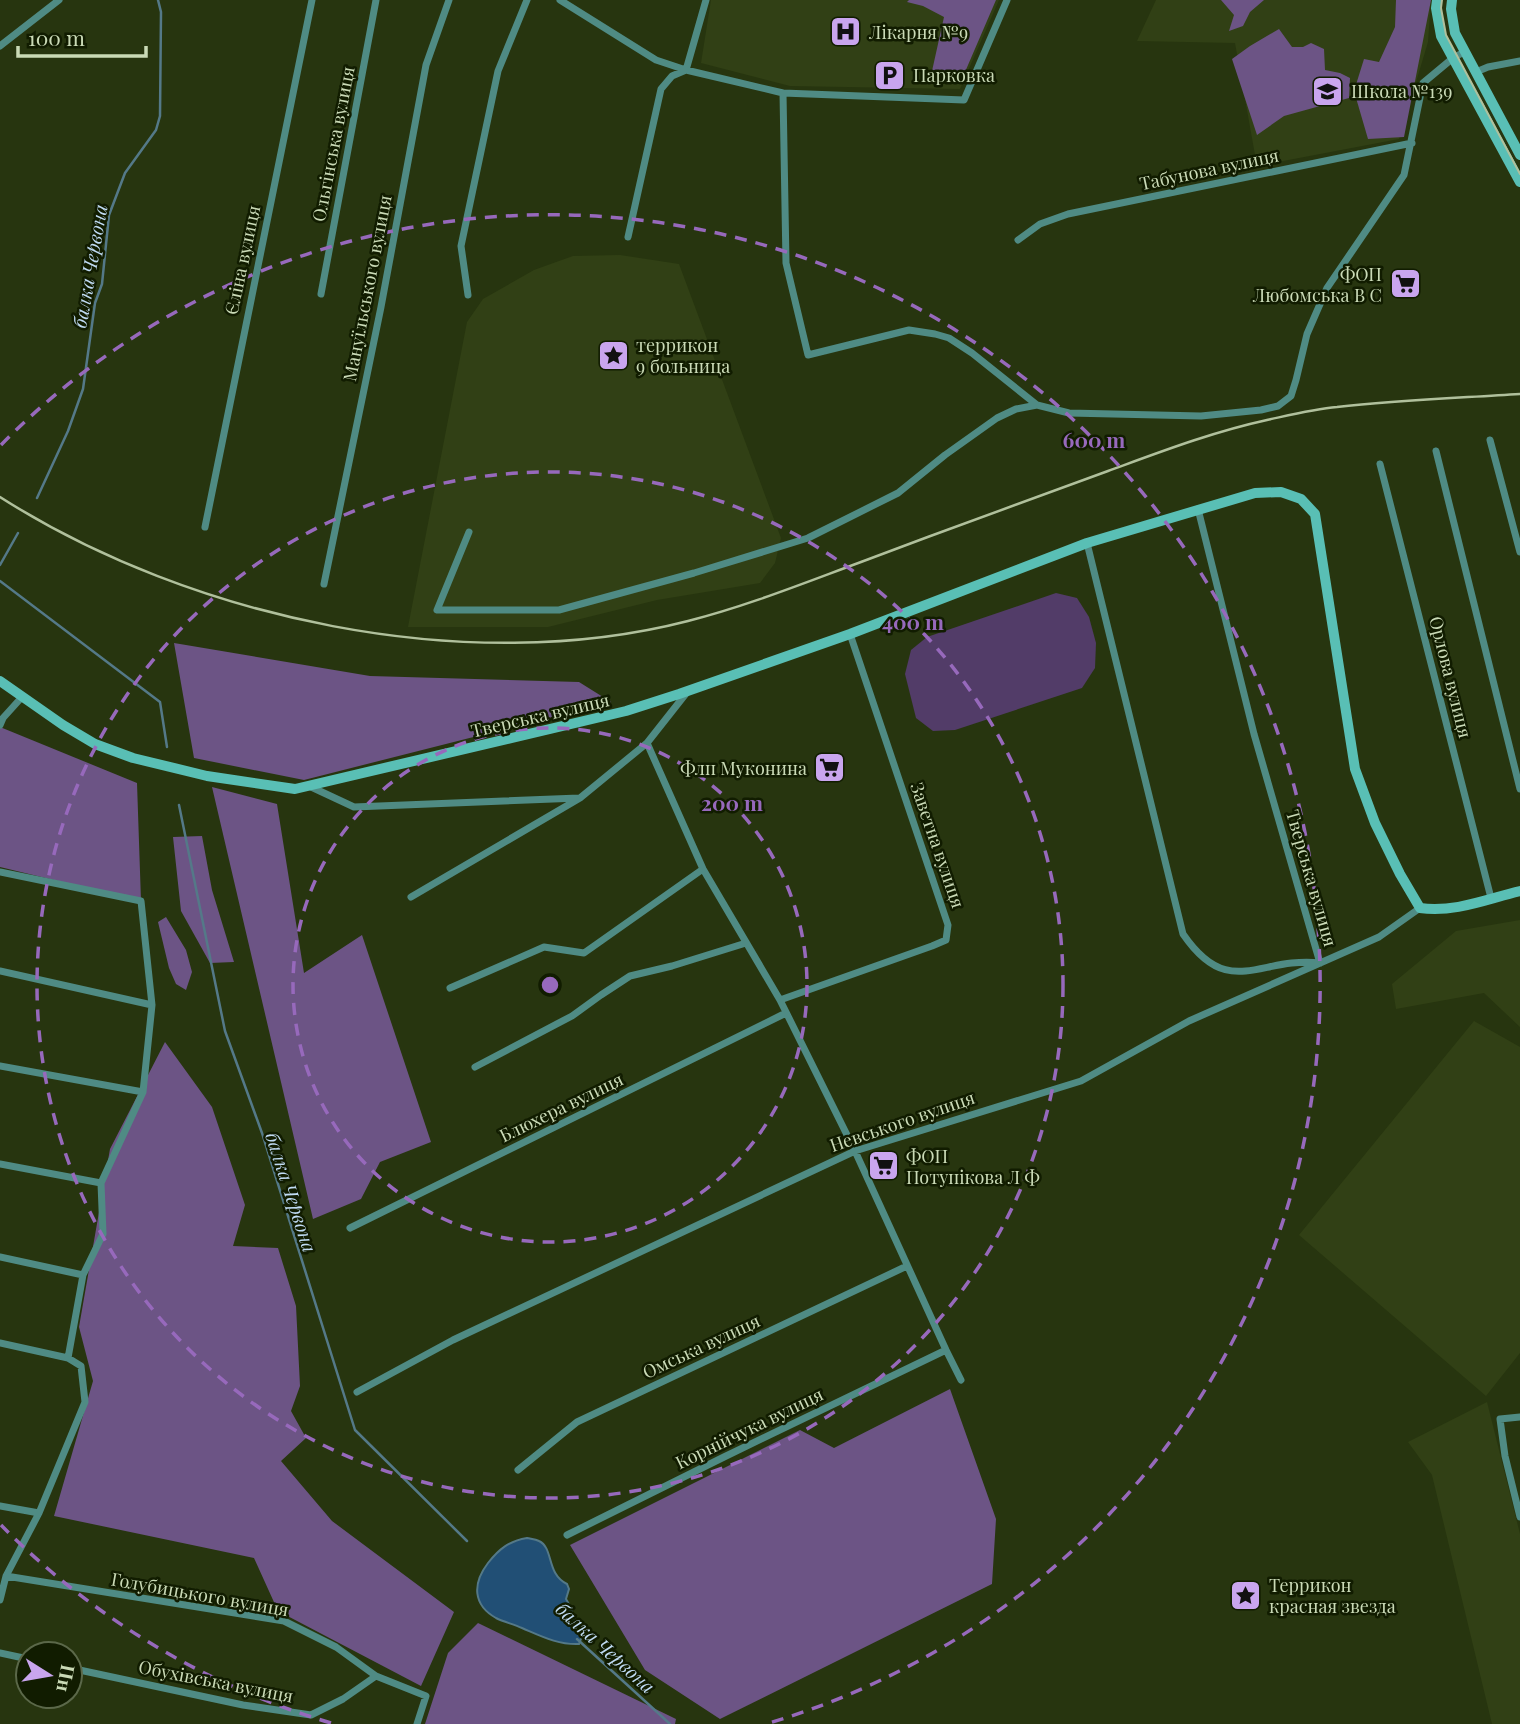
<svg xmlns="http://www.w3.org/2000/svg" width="1520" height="1724" viewBox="0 0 1520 1724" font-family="'Playfair Display',serif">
	<rect width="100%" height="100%" fill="#27350f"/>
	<!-- built -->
	<path fill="#314015" d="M711,0H999L960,89L790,86L701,63Z
		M1156,0H1431L1428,42L1399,139L1257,166L1235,43L1137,41Z
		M620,255L679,264L781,538L775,563L760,583L657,600L548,627H408L467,322L483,299L534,270L573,256Z
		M1520,920V1027L1484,993L1396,1009L1392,984L1456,931Z
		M1474,1021L1520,1047V1353L1486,1396L1299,1235Z
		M1487,1402L1520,1534V1724H1492L1432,1475L1408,1442Z"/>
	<!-- green -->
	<path fill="#523c68" d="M1056,593L1077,598L1089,617L1096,643L1095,668L1082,688L955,730L933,731L916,718L905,674L911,650L927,637Z"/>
	<!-- forest -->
	<path fill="#6c5485" d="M909,0H996L965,72L957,79L930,80L944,17L923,6L907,2Z
		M1221,0H1264L1250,12L1243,26L1229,31L1234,15Z
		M1396,0H1431L1404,137L1368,139L1354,91L1364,59L1379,62L1395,27Z
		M1279,29L1292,47H1303L1311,43L1324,49L1325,70L1340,73L1350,78L1349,98L1284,116L1257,135L1232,59L1250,46Z
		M174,643L370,676L579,682L611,702L304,780L194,758Z
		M0,727L137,783L141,901L0,867Z
		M212,787L277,804L304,973L362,935L431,1142L380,1162L361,1199L313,1219Z
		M202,836L212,890L234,962L210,963L181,911L173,837Z
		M166,917L186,950L192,972L186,990L176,984L169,968L158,922Z
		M165,1042L212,1107L245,1205L233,1246L278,1248L296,1306L300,1386L291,1411L306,1438L281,1461L332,1521L454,1612L421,1686L278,1611L254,1558L54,1516L93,1381L79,1327L110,1149Z
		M950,1389L996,1519L992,1584L720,1719L645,1670L570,1545L800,1430L834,1448Z
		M478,1623L676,1719L675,1724H425L448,1653Z"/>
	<!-- water -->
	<path fill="#214f75" stroke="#547988" stroke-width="2" d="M527,1538C531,1539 535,1539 539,1541C554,1548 546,1574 567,1584L569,1589L566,1599C574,1611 574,1625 582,1636L579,1644C558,1645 541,1636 522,1628C513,1624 504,1622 496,1618C473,1605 472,1584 488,1563C499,1549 509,1541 527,1538Z"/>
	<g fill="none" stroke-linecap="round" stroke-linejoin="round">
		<!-- stream -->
		<path stroke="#547988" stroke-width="2.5" d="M37,498L68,431L83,389L95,303L102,284L109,215L125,173L156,130L160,116L161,12L158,0
			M0,565L18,533
			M0,581L160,702L167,747
			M179,805L225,1031L262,1133L355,1430L467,1541
			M577,1639L670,1724"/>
		<!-- street -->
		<path stroke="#4f8b84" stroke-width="7" d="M560,0L656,60L686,70L783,93L964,100L1007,0
			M0,46L59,0
			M1476,72L1488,67L1520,61
			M783,93L786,263L808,355L909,330L935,334L949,338L972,353L1037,405
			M628,237L661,89L672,76L686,70L706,0
			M1018,240L1040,224L1068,214L1412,143
			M321,294L376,0
			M468,295L461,246L498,71L527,0
			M1490,440L1520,552
			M1436,451L1520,789
			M1380,464L1491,898
			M205,527L312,0
			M469,532L437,610H559L694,573L808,538L898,493L945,455L997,418L1016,409L1037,405L1069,413L1201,416L1261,410L1278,406L1291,396L1296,380L1307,334L1327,288L1404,175L1423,83L1453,58L1464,52
			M1087,543L1183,934C1229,1001 1259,956 1320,963L1254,734L1198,509
			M324,584L381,307L426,65L449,0
			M688,691L647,743L703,869L780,1000L855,1151L946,1350L961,1380
			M0,725L3,718L22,697
			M309,786L354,807L579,798
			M0,872L141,901L152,1005L143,1092L101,1183L103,1234L83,1275L68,1358L81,1366L85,1402L39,1513L6,1576L0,1600
			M411,897L580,798L647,743
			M0,971L152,1005
			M450,988L544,947L584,953L703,869
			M780,1000L932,946L946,940L948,925L850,634
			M0,1066L143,1092
			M475,1067L572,1016L601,995L630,976L672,966L746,943
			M0,1164L101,1183
			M350,1228L786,1013
			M0,1257L83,1275
			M0,1343L68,1358
			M357,1392L453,1340L855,1151L1081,1081L1189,1021L1379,937L1420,908
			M1520,1417L1500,1419L1505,1456L1520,1517
			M518,1470L577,1422L907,1266
			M0,1506L39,1513
			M567,1535L724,1457L946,1350
			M6,1576L284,1621L336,1647L376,1676
			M0,1653L28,1659
			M70,1668L243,1705L311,1715L343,1699L376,1676L426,1696L417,1724"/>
		<!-- secondary -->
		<path stroke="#59bfb5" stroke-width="10" d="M1437,0L1436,8L1441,36L1520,182
			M1452,0L1451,9L1455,33L1520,155
			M0,681L63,725L95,744L133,758L207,776L295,789L626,711L679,694L850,634L1087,543L1255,493L1281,492L1301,499L1315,514L1355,769L1375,823L1400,874L1420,908C1454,913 1487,899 1520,891"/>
		<!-- tram -->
		<path stroke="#b0c09c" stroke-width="2" d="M1442,0L1441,8L1446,35L1520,174"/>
		<!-- rail -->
		<path stroke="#b0c09c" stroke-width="2.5" d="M0,497C191,619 467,678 688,621C747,606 804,583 861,562C943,531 1025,501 1108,471C1160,452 1212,432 1267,420C1290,415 1314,409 1337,407C1398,400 1459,398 1520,394"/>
	</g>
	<!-- distance rings -->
	<g fill="none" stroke="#9769bc" stroke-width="3.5" stroke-dasharray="12 9">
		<circle cx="550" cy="985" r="257"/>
		<circle cx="550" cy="985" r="513"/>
		<path d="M331 1723A770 770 0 0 1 1 1525M1 445A770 770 0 1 1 769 1723"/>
	</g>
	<!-- icons -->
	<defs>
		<symbol id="hospital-square" viewBox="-11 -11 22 22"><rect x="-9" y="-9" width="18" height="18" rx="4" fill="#c9a5ee" stroke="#111c00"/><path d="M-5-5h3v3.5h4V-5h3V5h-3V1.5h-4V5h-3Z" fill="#111"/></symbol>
		<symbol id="parking-square" viewBox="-11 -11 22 22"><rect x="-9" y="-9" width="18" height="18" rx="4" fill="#c9a5ee" stroke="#111c00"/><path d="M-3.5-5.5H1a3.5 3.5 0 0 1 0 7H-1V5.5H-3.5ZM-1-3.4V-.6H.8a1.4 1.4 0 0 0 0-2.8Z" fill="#111"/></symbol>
		<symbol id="school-square" viewBox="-11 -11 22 22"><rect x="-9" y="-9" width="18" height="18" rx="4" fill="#c9a5ee" stroke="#111c00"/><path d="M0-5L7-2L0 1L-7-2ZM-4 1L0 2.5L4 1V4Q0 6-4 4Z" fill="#111"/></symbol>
		<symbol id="supermarket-square" viewBox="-11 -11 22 22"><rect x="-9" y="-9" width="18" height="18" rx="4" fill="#c9a5ee" stroke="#111c00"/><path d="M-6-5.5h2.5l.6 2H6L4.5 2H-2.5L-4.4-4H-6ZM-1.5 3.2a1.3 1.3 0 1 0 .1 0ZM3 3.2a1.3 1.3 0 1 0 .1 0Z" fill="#111"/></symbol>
		<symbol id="sight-square" viewBox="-11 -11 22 22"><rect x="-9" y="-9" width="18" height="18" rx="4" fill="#c9a5ee" stroke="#111c00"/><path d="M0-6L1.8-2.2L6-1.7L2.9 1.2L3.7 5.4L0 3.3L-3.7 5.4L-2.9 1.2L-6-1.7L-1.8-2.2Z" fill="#111"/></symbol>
	</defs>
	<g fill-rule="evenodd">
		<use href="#hospital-square" x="828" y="14" width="35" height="35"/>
		<use href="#parking-square" x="872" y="58" width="35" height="35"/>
		<use href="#school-square" x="1310" y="74" width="35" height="35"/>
		<use href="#supermarket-square" x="1388" y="266" width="35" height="35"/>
		<use href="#sight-square" x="596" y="338" width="35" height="35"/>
		<use href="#supermarket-square" x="812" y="750" width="35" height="35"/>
		<use href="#supermarket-square" x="866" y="1148" width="35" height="35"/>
		<use href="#sight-square" x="1228" y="1578" width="35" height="35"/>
	</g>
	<g text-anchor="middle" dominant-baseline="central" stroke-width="5" stroke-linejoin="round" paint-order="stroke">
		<!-- poi labels -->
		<g font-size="18" fill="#cadab6" stroke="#111c00" text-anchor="start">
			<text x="869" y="32">Лікарня №9</text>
			<text x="913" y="75">Парковка</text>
			<text x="1351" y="91">Школа №139</text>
			<text x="1382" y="274" text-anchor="end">ФОП<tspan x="1382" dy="21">Любомська В С</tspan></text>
			<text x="636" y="345">террикон<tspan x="636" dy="21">9 больница</tspan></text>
			<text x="807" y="768" text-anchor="end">Флп Муконина</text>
			<text x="906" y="1156">ФОП<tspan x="906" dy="21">Потупікова Л Ф</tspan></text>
			<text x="1269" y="1585">Террикон<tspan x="1269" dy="21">красная звезда</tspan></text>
		</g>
		<!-- street labels -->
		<g font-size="18" fill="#cadab6" stroke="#111c00">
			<text transform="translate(333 144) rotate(-79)">Ольгінська вулиця</text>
			<text transform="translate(1209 169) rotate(-12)">Табунова вулиця</text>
			<text transform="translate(242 260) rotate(-78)">Єліна вулиця</text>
			<text transform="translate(367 288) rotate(-79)">Мануїльського вулиця</text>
			<text transform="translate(1451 677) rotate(76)">Орлова вулиця</text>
			<text transform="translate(540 715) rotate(-13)">Тверська вулиця</text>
			<text transform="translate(938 845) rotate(71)">Заветна вулиця</text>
			<text transform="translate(1312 878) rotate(74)">Тверська вулиця</text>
			<text transform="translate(561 1107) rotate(-26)">Блюхера вулиця</text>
			<text transform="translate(902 1121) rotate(-19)">Невського вулиця</text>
			<text transform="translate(701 1346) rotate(-25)">Омська вулиця</text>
			<text transform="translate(749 1428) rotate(-26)">Корнійчука вулиця</text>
			<text transform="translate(200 1594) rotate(10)">Голубицького вулиця</text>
			<text transform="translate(216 1681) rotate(11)">Обухівська вулиця</text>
		</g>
		<!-- water labels -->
		<g font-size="19" font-style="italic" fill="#c0dbf3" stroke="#111c00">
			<text transform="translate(89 266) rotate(-80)">балка Червона</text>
			<text transform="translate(292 1192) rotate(72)">балка Червона</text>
			<text transform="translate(606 1647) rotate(42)">балка Червона</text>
		</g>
	</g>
	<circle cx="550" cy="985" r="10" fill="#9769bc" stroke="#111c00" stroke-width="3.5"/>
	<g font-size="21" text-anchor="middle" font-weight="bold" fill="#9769bc" stroke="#111c00" stroke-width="5" stroke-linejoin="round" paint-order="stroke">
		<text x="1094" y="448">600 m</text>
		<text x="913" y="630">400 m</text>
		<text x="732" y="811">200 m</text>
	</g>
	<!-- north arrow -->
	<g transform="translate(49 1675) rotate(101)"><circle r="33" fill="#111c00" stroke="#5b6849" stroke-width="2"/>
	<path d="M0-5L12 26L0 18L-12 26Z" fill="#c9a5ee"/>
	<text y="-10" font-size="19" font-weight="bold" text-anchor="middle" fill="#cadab6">Пн</text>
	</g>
	<!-- scale -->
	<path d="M18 46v10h128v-10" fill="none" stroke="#cadab6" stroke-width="3.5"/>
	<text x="28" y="46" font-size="21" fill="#cadab6" stroke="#111c00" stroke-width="5" paint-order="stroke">100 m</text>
</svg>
